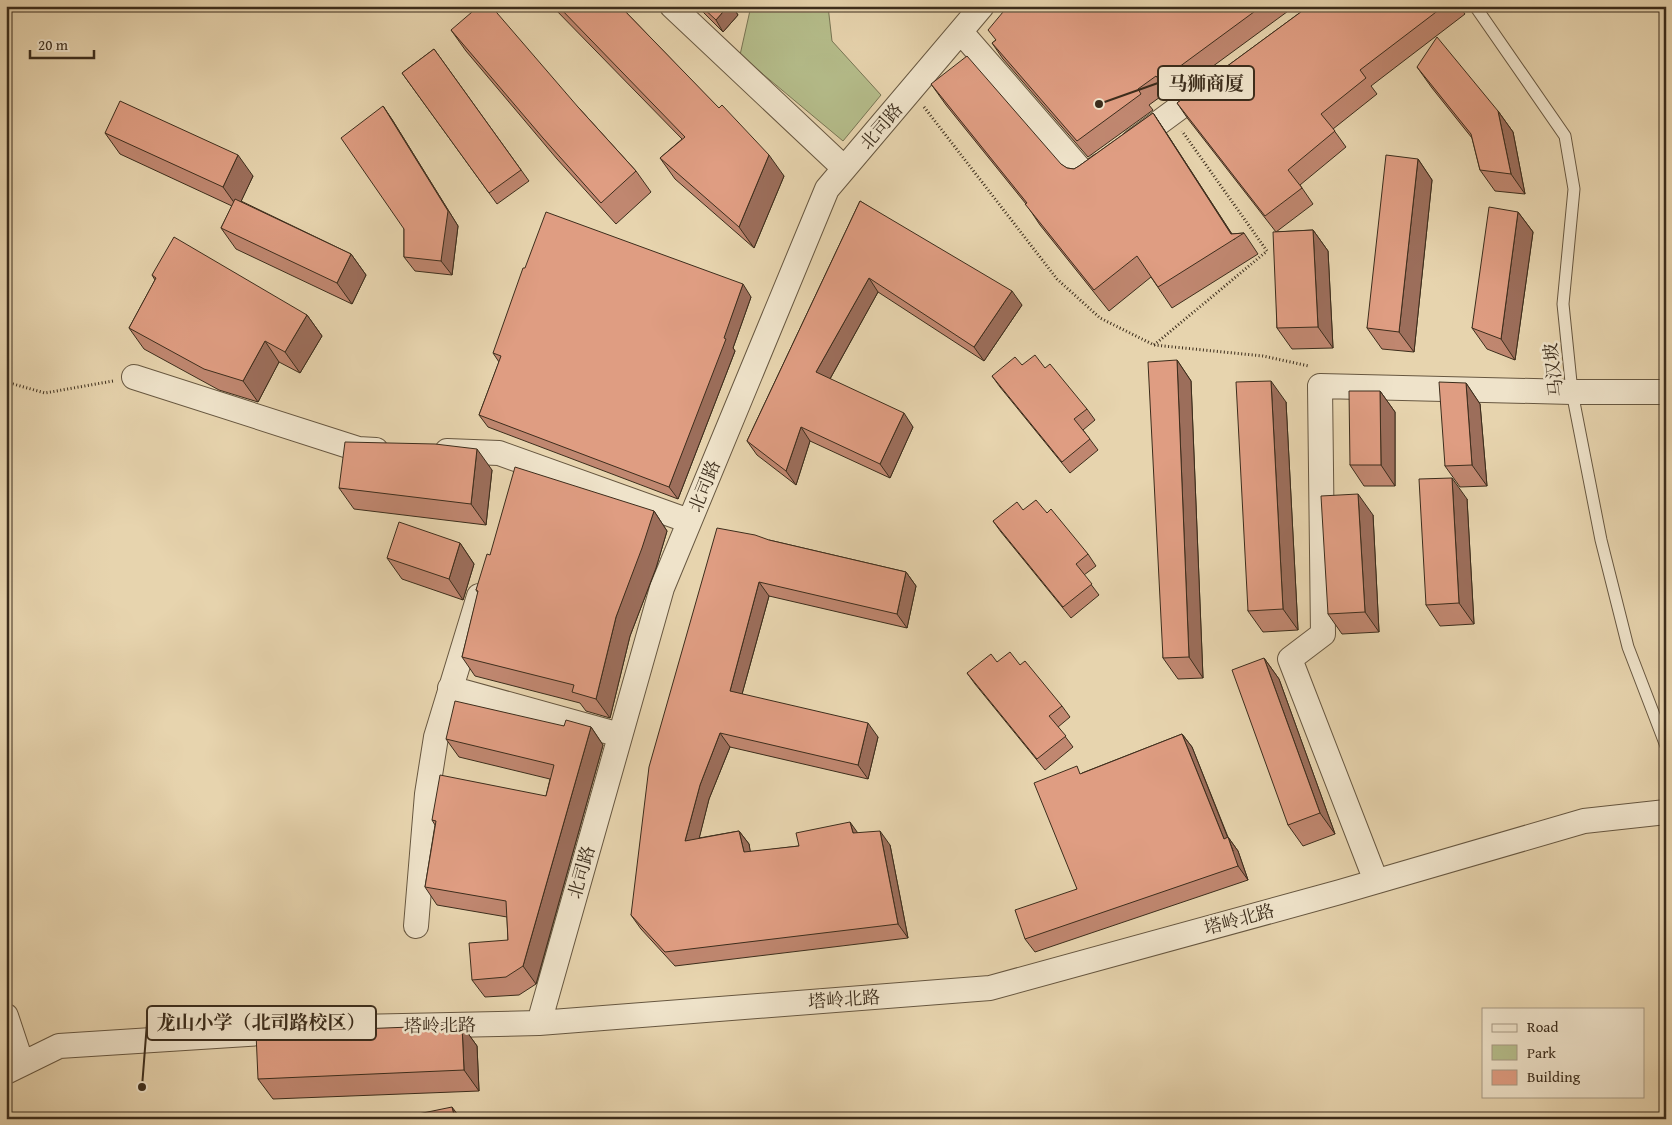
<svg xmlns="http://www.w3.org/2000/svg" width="1672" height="1125" viewBox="0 0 1672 1125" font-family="'Gentium Book Plus','Noto Serif SC',serif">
	<rect width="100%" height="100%" fill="#e7d4ae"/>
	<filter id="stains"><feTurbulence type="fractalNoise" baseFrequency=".004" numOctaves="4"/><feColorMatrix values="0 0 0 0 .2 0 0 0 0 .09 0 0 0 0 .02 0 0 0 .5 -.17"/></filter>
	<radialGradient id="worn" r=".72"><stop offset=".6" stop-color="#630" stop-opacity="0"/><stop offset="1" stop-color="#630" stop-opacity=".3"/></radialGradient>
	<!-- green -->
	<path fill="#b5bd8b" stroke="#787554" d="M751,6H828L832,41L881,95L843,141L740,55Z"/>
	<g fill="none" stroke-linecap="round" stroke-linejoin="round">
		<defs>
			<path id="lane" d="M1475,6L1565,136L1574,189L1563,304L1572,392L1601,540L1628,647L1666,746"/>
			<path id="street" d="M672,6L844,168
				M961,32L1086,176L1101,165
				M1134,141L1206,88
				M134,377L358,449L376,450
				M447,451L499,453L689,521
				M450,688L620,735
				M1376,881L1290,659L1323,634L1320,386L1572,392H1666
				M416,926L427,794L436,737L479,596
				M6,1016L22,1064
				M539,1023L662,588L827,189L982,6
				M6,1072L59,1046L355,1027L539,1023L990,988L1340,892L1584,821L1666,812"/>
		</defs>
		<!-- lane casing -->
		<use href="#lane" stroke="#675740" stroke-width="13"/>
		<!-- street casing -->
		<use href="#street" stroke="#675740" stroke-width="26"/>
		<!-- path -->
		<path stroke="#3c2d1c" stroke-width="3" stroke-dasharray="1 2.5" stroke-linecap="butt" d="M924,107L1057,279L1100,318L1154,345L1263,356L1309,366
			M1154,345L1267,251L1182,131
			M6,382L45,393L113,381"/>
		<!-- lane -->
		<use href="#lane" stroke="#efe3ca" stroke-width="11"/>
		<!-- street -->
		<use href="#street" stroke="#efe3ca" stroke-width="24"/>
	</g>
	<!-- wall -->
	<path fill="#c08770" stroke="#3c2d1c" d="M552,6H620L784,176L754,248L675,179L660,158L682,139Z
		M697,6H732L738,15L723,32Z
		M1008,6H1295L1171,97L1167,92L1149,105L1153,110L1088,157L1003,59L992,43L996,40Z
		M1309,6H1459L1465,14L1371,86L1377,94L1333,129L1346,147L1300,185L1313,204L1276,232L1313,230L1328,251L1333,348L1292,349L1277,328L1276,232L1188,119L1177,103Z
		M451,30L578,107L636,171L651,192L616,224L557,159L466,51Z
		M434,49L529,181L497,204L402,73Z
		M1417,67L1498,111L1513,132L1525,194L1495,191L1480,170L1472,138L1432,88Z
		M931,84L1067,168L1074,169L1079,166L1153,113L1167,134L1232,234L1244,233L1258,254L1172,308L1151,277L1109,311L1040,225L1026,204L946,105Z
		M383,106L393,121L458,226L452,275L415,271L404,257V229Z
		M105,133L253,176L241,201L351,254L366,275L352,304L236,249L221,228L232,206L120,154Z
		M1418,159L1432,180L1414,352L1382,349L1367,328Z
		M860,201L1022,305L984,361L878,292L830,379L913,427L890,478L810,441L796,485L757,455L747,441Z
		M1518,212L1533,232L1515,360L1487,349L1472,328Z
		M152,275L307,315L322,336L300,373L279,362L258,402L219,390L144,349L129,328L155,280Z
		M751,297L733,348L735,351L678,499L488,427L479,415L499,362L493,353Z
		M1177,360L1191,381L1203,678L1178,679L1163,658Z
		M1022,365L1045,368L1087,409L1095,420L1083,430L1098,450L1070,473L1000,387L992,376Z
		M1466,383L1480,404L1487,486L1460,487L1445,466Z
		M1380,391L1395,412V486H1364L1350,465Z
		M1286,402L1298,630L1263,632L1248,611Z
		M492,470L486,525L354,509L339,488Z
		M1467,499L1474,624L1440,626L1426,605Z
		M1023,510L1047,513L1088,554L1096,566L1084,575L1099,595L1071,618L1001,532L993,521Z
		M654,511L667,531L656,568L630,636L610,718L586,711L580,703L475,676L462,657L478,593L476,590L490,555Z
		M1373,515L1379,632L1342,634L1328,614Z
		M769,540L906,572L916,586L907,628L769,596L742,694L878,737L868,779L730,747L709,799L699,838L739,831L749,844L750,852L799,846L857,833L890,845L908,938L675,966L641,929L631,915Z
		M460,543L474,564L463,600L402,579L387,558Z
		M1264,658L1279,679L1335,834L1303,846L1288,825Z
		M997,662L1020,665L1062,706L1070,717L1058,727L1073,747L1045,770L975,684L967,673Z
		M564,726L591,727L603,745L536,984L519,995L485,997L472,980L508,940L507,917L437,905L425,887L435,825L432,820L546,796L550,779L459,757L446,739Z
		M1182,734L1192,747L1228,837L1238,851L1248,880L1035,952L1025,939L1077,889L1082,773Z
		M462,1025L477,1046L479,1091L273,1099L258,1079Z"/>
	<!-- shaded-wall -->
	<path fill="#9c6e5b" stroke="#3c2d1c" d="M728,6H732L738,15L723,32L716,20Z
		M383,106L393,121L458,226L452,275L441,261Z
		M1498,111L1513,132L1525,194L1511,174Z
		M1153,113L1167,134L1235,239H1234Z
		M238,155L253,176L238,208L223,187Z
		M769,155L784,176L754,248L739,227Z
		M1418,159L1432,180L1414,352L1399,332Z
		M1518,212L1533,232L1515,360L1501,339Z
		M1313,230L1328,251L1333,348L1318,327Z
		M351,254L366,275L352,304L337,283Z
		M869,278L878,292L826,386L816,372Z
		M743,284L751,297L733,348L735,351L678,499L669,487Z
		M1012,291L1022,305L984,361L974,347Z
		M307,315L322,336L300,373L285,352Z
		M265,341L279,362L258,402L243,381Z
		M1177,360L1191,381L1203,678L1189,657Z
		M1271,381L1286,402L1298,630L1283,609Z
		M1466,383L1480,404L1487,486L1472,465Z
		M1380,391L1395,412V486L1381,465Z
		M904,413L913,427L890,478L880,464Z
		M801,427L810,441L796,485L786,471Z
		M477,449L492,470L486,525L471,504Z
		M1452,478L1467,499L1474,624L1459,603Z
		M1358,494L1373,515L1379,632L1365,612Z
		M654,511L667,531L656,568L630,636L610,718L596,699L616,617Z
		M460,543L474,564L463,600L449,579Z
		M906,572L916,586L907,628L897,614Z
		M759,582L769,596L739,705L730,691Z
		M1264,658L1279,679L1335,834L1320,813Z
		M868,723L878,737L868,779L858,765Z
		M591,727L603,745L536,984L523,966Z
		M720,733L730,747L709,799L695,855L685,841L700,785Z
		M1182,734L1192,747L1233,851L1228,837L1238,851L1248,880L1238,866L1224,839Z
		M850,822L860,836L853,833Z
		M739,831L749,844L753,866L744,852Z
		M880,831L890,845L908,938L898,924Z
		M462,1025L477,1046L479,1091L464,1070Z
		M452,1107L461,1119H455Z"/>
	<!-- building -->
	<path fill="#df9d82" stroke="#3c2d1c" d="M479,6H491L578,107L636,171L601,203L543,138L451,30Z
		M558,6H620L719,108L722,105L769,155L739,227L660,158L685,137Z
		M701,6H728L716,20Z
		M1008,6H1262L1160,81L1156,76L1138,89L1141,94L1077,141L992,43L996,40L988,30Z
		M1309,6H1444L1360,70L1366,78L1321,114L1335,131L1288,170L1302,188L1265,216L1177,103Z
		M1437,37L1498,111L1511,174L1480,170L1471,134L1417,67Z
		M434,49L521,170L489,193L402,73Z
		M967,56L1061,164L1067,168L1074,169L1079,166L1153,113L1231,234L1244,233L1158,287L1137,256L1094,290L1025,204L1027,203L931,84Z
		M120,101L238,155L223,187L105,133Z
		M383,106L448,211L441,261L404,257V229L341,138Z
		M1386,155L1418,159L1399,332L1367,328Z
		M235,199L351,254L337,283L221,228Z
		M860,201L1012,291L974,347L869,278L816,372L904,413L880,464L801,427L786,471L747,441Z
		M1489,207L1518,212L1501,339L1472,328Z
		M546,212L743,284L724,338L726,339L669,487L479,415L501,356L493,353L523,268H525Z
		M1313,230L1318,327L1277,328L1273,232Z
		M174,237L307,315L285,352L265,341L243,381L204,369L129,328L156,278L152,275Z
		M1035,355L1045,368L1050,364L1087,409L1074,419L1090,439L1062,462L992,376L1015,357L1022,365Z
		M1177,360L1189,657L1163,658L1148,362Z
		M1271,381L1283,609L1248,611L1236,382Z
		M1439,382L1466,383L1472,465L1445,466Z
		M1349,391H1380L1381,465H1350Z
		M345,442L435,444L477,449L471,504L339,488Z
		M515,467L654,511L642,548L616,617L596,699L572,692L574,685L462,657L478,591L476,590L487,554L490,555Z
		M1452,478L1459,603L1426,605L1419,479Z
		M1358,494L1365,612L1328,614L1321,496Z
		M1036,500L1047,513L1051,509L1088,554L1076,564L1092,584L1063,607L993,521L1017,502L1023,510Z
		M399,522L460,543L449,579L387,558Z
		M717,528L755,535L769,540L906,572L897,614L759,582L730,691L868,723L858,765L720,733L700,785L685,841L739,831L744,852L799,846L796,833L850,822L853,833L880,831L898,924L665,952L631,915L649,767Z
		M1010,652L1020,665L1025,661L1062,706L1049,716L1066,736L1037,759L967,673L991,654L997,662Z
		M1264,658L1320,813L1288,825L1232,670Z
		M455,701L564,726L566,720L591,727L523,966L506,977L472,980L469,943L508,940L506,901L425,887L436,821L432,820L440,775L546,796L554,765L446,739Z
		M1182,734L1224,839L1228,837L1238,866L1025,939L1015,910L1077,889L1034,783L1077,766L1080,774Z
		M462,1025L464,1070L258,1079L256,1033Z
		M452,1107L455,1119H414L413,1115Z"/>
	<g text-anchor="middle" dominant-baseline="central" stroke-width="5" stroke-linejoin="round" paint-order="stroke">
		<!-- street labels -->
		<g font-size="18" fill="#3c2d1c" stroke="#efe3ca">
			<text transform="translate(881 126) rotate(-49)">北司路</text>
			<text transform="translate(1553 370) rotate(-97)">马汉坡</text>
			<text transform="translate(704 486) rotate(-68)">北司路</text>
			<text transform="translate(581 872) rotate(-74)">北司路</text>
			<text transform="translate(1239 919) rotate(-15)">塔岭北路</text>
			<text transform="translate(844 999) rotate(-4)">塔岭北路</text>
			<text transform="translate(440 1025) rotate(-1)">塔岭北路</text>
		</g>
	</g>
	<!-- callouts -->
	<path fill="none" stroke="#3c2d1c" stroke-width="2" d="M1099 104L1158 83M142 1087L147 1023"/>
	<g fill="#3c2d1c" stroke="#efe3ca" stroke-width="2">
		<circle cx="1099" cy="104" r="5"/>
		<circle cx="142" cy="1087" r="5"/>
	</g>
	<g fill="#efe3ca" stroke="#3c2d1c" stroke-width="2">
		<rect x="1158" y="66" width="96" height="34" rx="5"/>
		<rect x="147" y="1006" width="229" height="34" rx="5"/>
	</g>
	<g font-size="19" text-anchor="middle" font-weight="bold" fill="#3c2d1c">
		<text x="1206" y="90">马狮商厦</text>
		<text x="261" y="1029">龙山小学（北司路校区）</text>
	</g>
	<!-- margin -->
	<rect width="1672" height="1125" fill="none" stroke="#e7d4ae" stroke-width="25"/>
	<rect x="8" y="8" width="1657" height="1110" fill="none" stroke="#3c2d1c" stroke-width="2.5"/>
	<rect x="12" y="12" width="1647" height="1100" fill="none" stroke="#3c2d1c"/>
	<!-- legend -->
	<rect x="1482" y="1008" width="162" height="90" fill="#efe3ca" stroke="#a79a84"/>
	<rect x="1492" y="1024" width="25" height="8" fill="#efe3ca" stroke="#a79a84"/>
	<text x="1527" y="1032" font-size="15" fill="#3c2d1c">Road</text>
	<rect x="1492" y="1045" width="25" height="15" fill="#b5bd8b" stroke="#a79a84"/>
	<text x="1527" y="1058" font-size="15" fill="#3c2d1c">Park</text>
	<rect x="1492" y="1070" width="25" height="15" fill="#df9d82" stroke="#a79a84"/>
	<text x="1527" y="1082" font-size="15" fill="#3c2d1c">Building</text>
	<!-- scale -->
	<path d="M30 50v8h64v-8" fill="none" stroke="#3c2d1c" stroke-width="2.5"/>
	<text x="38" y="50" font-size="15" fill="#3c2d1c" stroke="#efe3ca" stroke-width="4" paint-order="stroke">20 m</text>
	<rect width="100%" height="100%" filter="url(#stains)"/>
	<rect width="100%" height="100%" fill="url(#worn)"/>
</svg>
